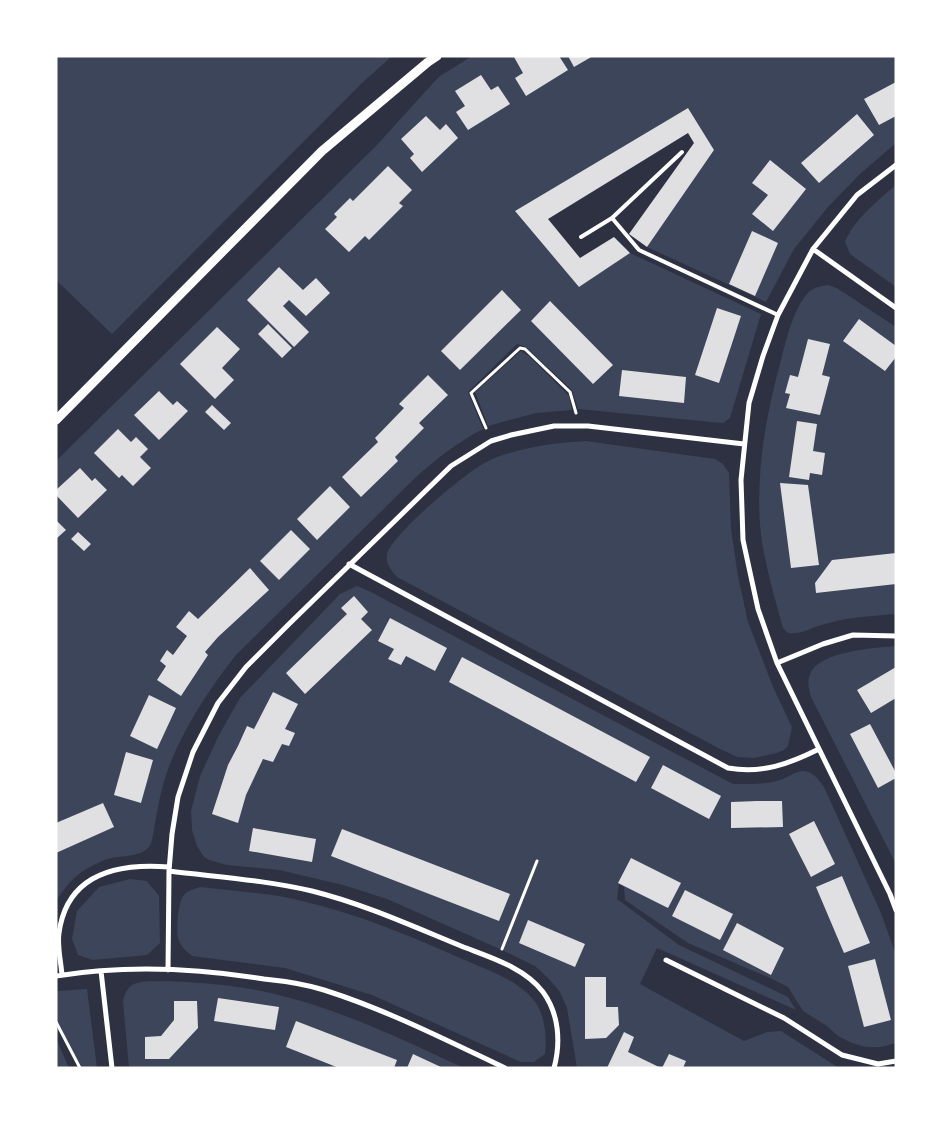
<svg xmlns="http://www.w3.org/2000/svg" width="952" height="1124" viewBox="0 0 952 1124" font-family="'Source Sans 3',sans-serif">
	<rect width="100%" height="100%" fill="#2d3142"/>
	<!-- green -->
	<path fill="#3c4559" d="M56,56H392L362,83L112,334L56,280Z
		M472,56H896V143L860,174L828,207L794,249L766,302L647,247L714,150L688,108L515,211L579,287L630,253L761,314L730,418L723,423L711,422L578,409L572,390L526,347L517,344L468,392L483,429C458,442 436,459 415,478L236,655C210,688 186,724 170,764C161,786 157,812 153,835C152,840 151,846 147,849C138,858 114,855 102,861C78,872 71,879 56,901V461L376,146L434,82L440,76Z
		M896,185V287L850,254L845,242C852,222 879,199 896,185Z
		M828,285L837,288L896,327V614C872,616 848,617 825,624C812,627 802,635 788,633L783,628C774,594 763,560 760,525C756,467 767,411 782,356C787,337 795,304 810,291C815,287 822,286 828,285Z
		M521,351L530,357L569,396L572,410L536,413L488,426L475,392Z
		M586,441L715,459L723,464L729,473L731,529L738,576L748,622L773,687L792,727L788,746L784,750L777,753L754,758L737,757L720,749L397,577C392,571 385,564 387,554C391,535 469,469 490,460C521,447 553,443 586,441Z
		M357,586L369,591L733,784C749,784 765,785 780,780C788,778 795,771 803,771C813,771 819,780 824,787L881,913L896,955V1043L881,1047H866L852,1043L838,1036L827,1026L803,1011L788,987L770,978L688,943L625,900L624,887L619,884L617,899L679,945L788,997L796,1010L657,948L640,984L744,1041L767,1032L781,1031L839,1068H577L567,1008L560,992L549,979L535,966L502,950L387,899L343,885L279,870L227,865L209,860L204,857L197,846L192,830L191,811L200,776L219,735L240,698L340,594Z
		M896,646V864L811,697C809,690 807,682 810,674C819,651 874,648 896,646Z
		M130,879L147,881L159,896L160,943L147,955L93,960L78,955L72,939L77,911L99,887Z
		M200,887C226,890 253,892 279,896C344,908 406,934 465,960C489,971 516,979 533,999C545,1013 547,1036 545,1054L534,1062H521L372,995L285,968L192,956C186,951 180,946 178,938C176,929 178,903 183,896C188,890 194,889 200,887Z
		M164,981C193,982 222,984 251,989C327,1003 395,1036 464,1068H129L123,1002C127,978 143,982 164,981Z
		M87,989L97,1068H80L56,1022V991Z
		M56,1038L69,1068H56Z"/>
	<!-- building -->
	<path fill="#e0e0e3" d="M515,56H559L568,70L526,96L515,78L523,73L514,57Z
		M568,56H593L574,67Z
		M481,75L491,90L498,86L510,104L468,130L456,112L465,106L455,91Z
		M896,82V116L879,125L864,99Z
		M688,108L714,150L647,247L629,234L694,143L688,133L548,219L580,258L614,237L630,253L579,287L515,211Z
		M857,114L874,135L819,183L801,163Z
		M426,116L440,130L446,124L458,138L422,172L410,158L414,154L401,139Z
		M770,160L806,189L773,231L752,214L768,195L752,183Z
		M388,166L412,190L399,203L403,206L369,240L365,236L349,252L325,229L337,217L334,214L350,198L353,201Z
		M752,231L778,243L755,296L729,284Z
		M279,267L303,290L316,278L330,293L306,316L289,300L283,306L309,332L294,347L247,300Z
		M502,290L521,310L460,370L441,351Z
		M550,301L613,365L593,384L531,321Z
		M717,308L741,316L719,383L695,375Z
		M859,319L896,346V357L885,371L843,341Z
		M268,324L292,348L282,358L258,334Z
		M217,327L240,349L222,368L234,380L215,399L180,364Z
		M808,339L830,344L822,375L830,377L820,415L786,408L790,394L785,393L790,375L798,377Z
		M622,370L686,377L684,403L619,396Z
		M428,375L448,395L419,423L424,428L395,457L398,461L361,497L342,477L378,442L375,438L404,408L399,404Z
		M159,391L173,405L177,401L188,411L159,440L134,415Z
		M212,405L231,423L224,430L205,412Z
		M797,421L817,424L813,451L825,453L822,475L810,473L809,480L789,477Z
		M118,429L131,442L136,437L148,449L140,457L151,468L133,486L122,475L119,478L94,453Z
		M80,468L92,481L95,478L107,490L78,518L56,495V490Z
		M780,483L808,485L819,565L791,568Z
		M330,486L350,507L317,540L297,519Z
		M56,520L66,530L56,539Z
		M291,530L310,549L279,580L260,561Z
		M78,532L91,544L84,551L71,539Z
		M896,553V584L816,593L815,583L832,560Z
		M250,568L269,590L218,637L205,652L208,655L181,696L157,680L166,666L160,661L167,650L173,655L187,636L176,627L189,611L198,619Z
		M354,596L368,612L361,619L372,630L305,694L286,673L347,614L341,608Z
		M390,618L447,648L435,671L406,656L401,665L388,659L394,649L378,641Z
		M462,657L650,757L636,782L449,682Z
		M896,667V698L871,713L857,690Z
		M273,692L298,704L285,729L295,733L289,746L282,744L273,762L263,759L246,795L238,823L212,814L228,765L238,746L247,726L254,729Z
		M149,695L176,708L157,749L130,736Z
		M870,724L896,773V778L878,788L850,734Z
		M126,752L153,760L141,803L114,795Z
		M663,765L721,796L709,819L651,788Z
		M757,801H782L783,827L731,828V802Z
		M103,803L114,827L56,853V823Z
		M814,821L835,864L811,877L789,834Z
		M253,828L316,839L312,862L249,851Z
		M342,829L510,894L499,921L331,856Z
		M631,858L681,883L668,908L618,883Z
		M842,876L870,943L844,953L816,887Z
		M685,890L733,914L720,940L672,916Z
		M528,920L585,944L575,967L519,943Z
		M737,923L784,948L771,975L723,950Z
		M875,959L891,1020L864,1027L848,966Z
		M585,977H606V1007H618L619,1025L606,1038L585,1039Z
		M218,998L279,1007L275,1030L214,1021Z
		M174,1001H197L198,1028L169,1059H145V1037L161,1036L174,1020Z
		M296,1021L397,1060L394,1068H339L286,1047Z
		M624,1032L634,1037L628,1052L661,1068H607Z
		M413,1054L443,1068H407Z
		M669,1054L686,1061L683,1068H662Z"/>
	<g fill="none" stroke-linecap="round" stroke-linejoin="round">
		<!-- path -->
		<path stroke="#fff" stroke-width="3" d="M486,428L471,393L520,348L525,349L570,392L576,413
			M502,949L537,861
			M56,1022L80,1068"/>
		<!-- service -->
		<path stroke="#fff" stroke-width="4" d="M612,218L639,250L778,315
			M581,237L612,218L682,152"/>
		<!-- minor -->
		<path stroke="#fff" stroke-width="5" d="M896,165L857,195L813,249L778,315L763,356L749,403L741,480L743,540L758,609L777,663L890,894L896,910
			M813,249L896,308
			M349,564L728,768C762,774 789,764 819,749
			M777,663L823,644L853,635L896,636
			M169,871C217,877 265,880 312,891C364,904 412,926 461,946C489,957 524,967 543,992C559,1014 561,1042 554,1068
			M666,960L784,1018L842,1055L878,1064L896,1061
			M168,970L169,871L172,834L178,797L193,752L218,703L246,667L288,625L451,466L491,441L511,435L554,426H588L744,444
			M101,971L112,1068
			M62,975C61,962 57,946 59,933C67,873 119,863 169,867
			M56,976C124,965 196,968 264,979C284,981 305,984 324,990C387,1010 446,1040 505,1068"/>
		<!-- tertiary -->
		<path stroke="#fff" stroke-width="9" d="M56,420L322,151L428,62L437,56"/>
	</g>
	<!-- border -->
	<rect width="952" height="1124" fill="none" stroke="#ffffff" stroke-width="115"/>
</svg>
